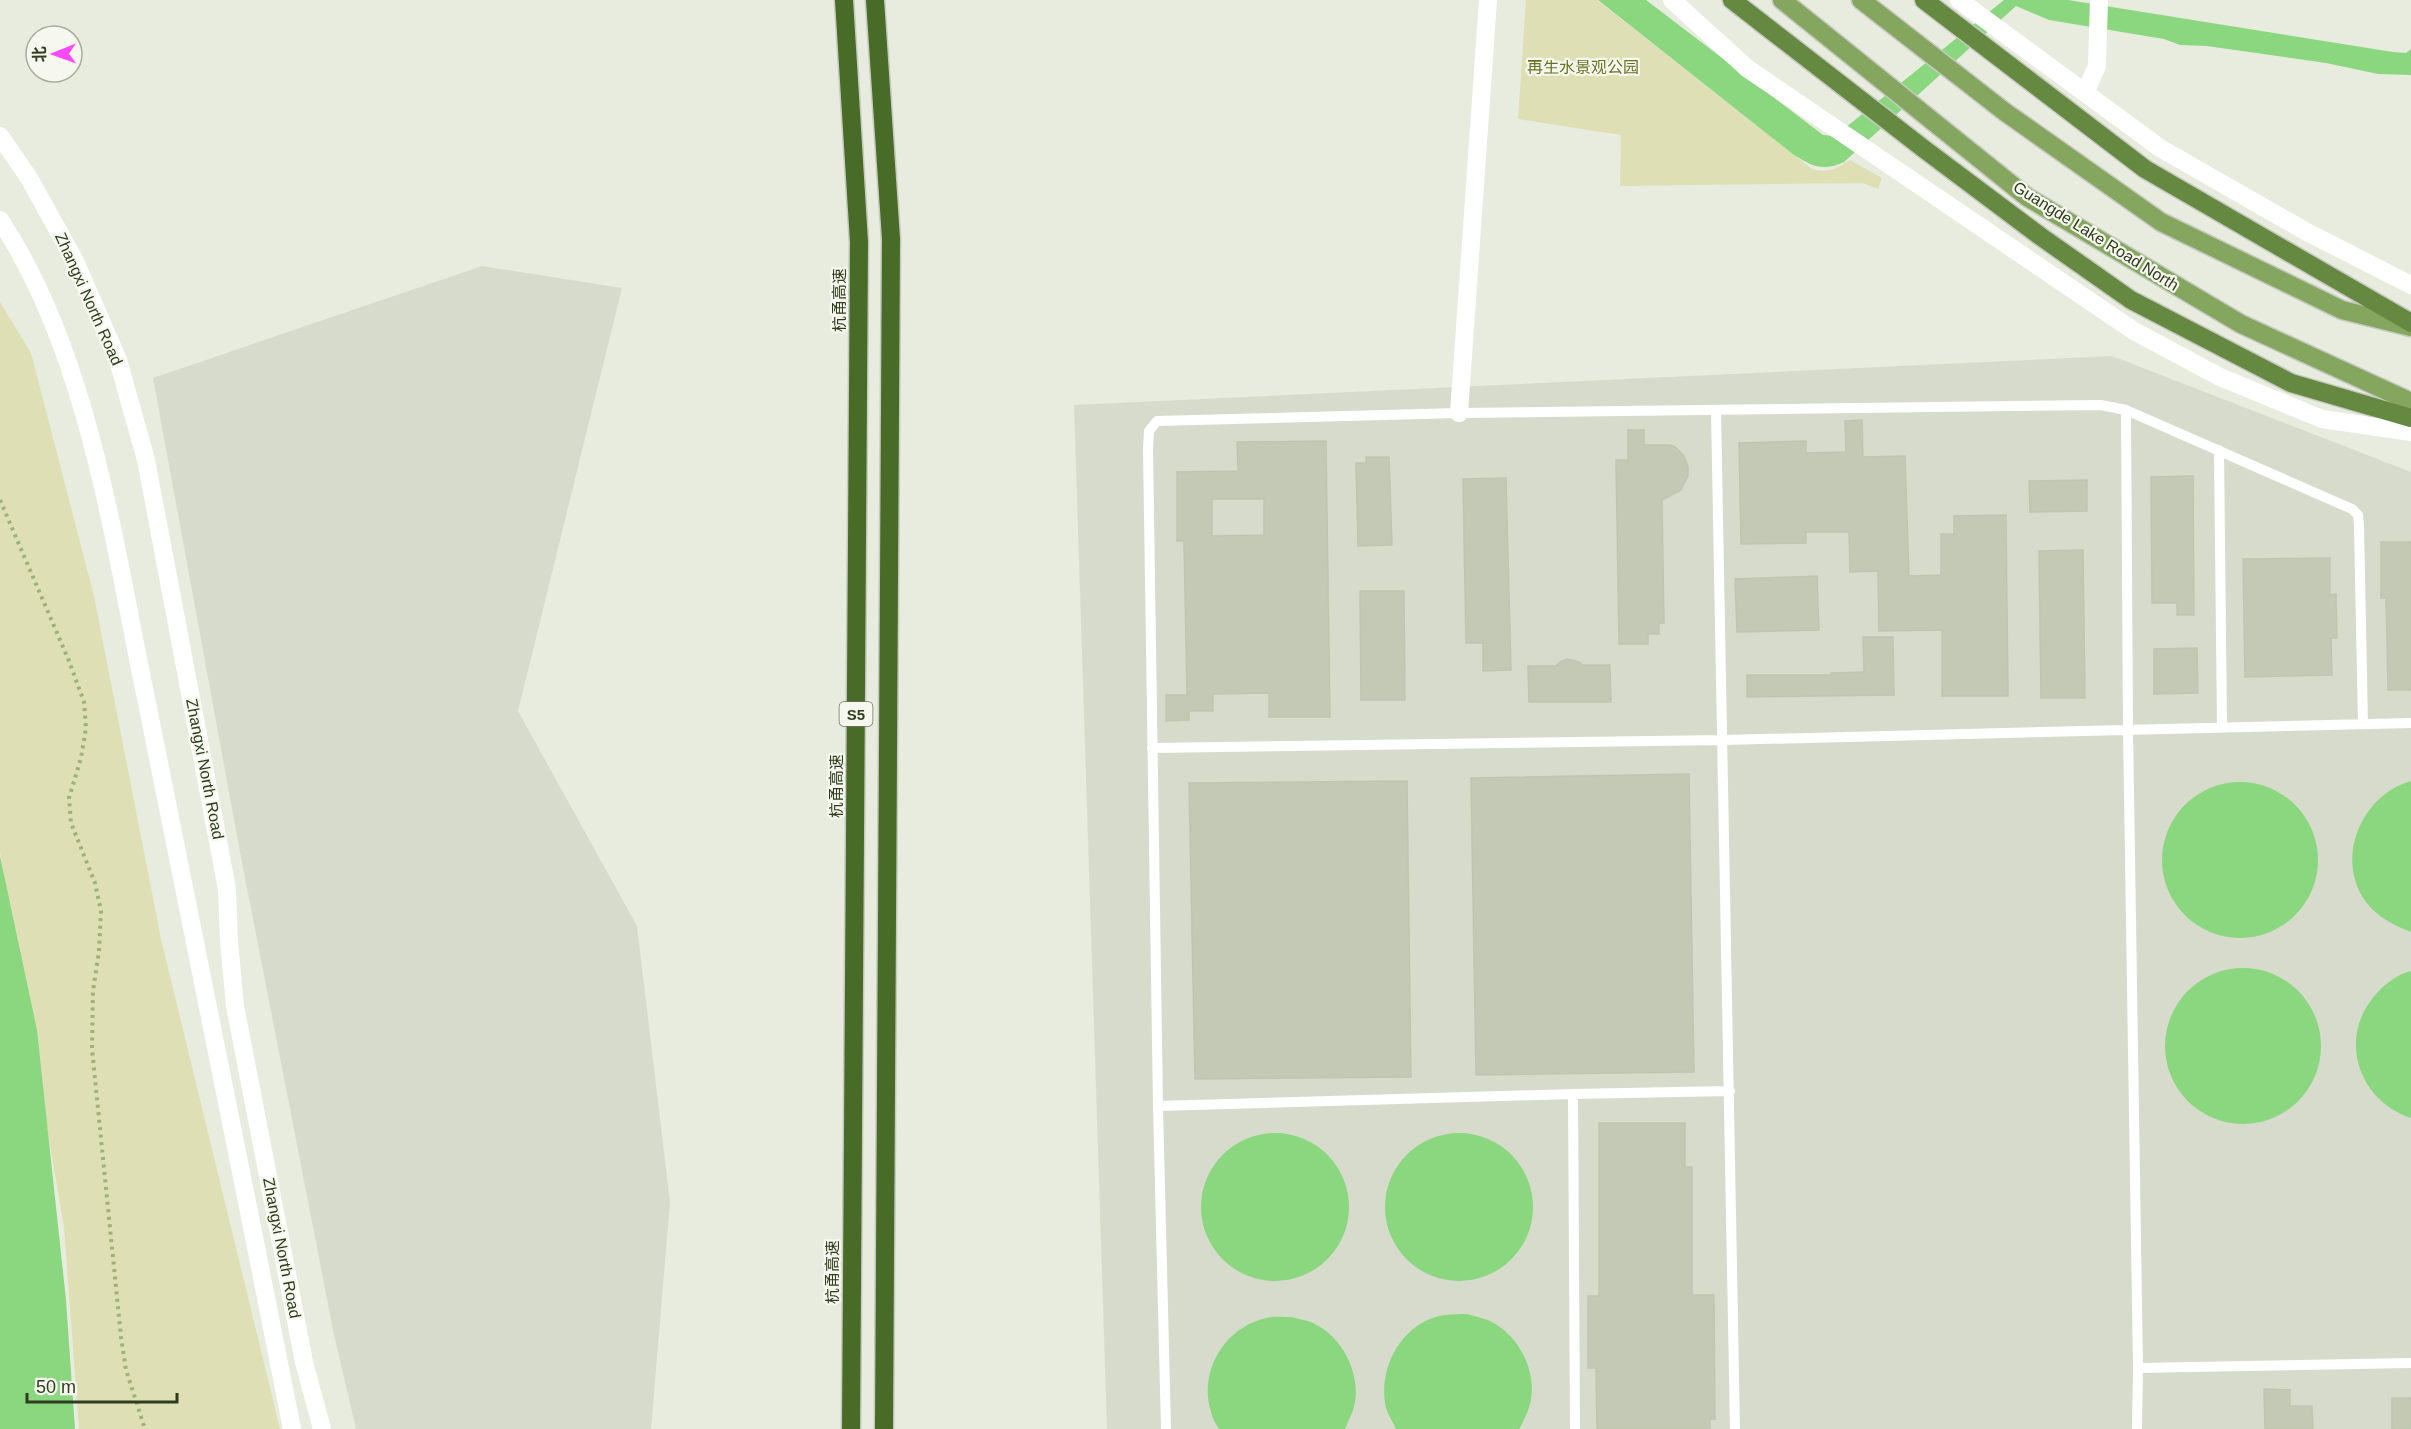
<svg xmlns="http://www.w3.org/2000/svg" width="2411" height="1429" viewBox="0 0 2411 1429" font-family="Arial,'Noto Sans SC',sans-serif">
	<rect width="100%" height="100%" fill="#e8ecde"/>
	<!-- built -->
	<path fill="#d7dbcc" d="M482,266L622,288L518,711L637,926L670,1202L651,1429H356L334,1335L240,852L153,378Z
		M2112,356L2411,472V1429H1107L1074,405Z"/>
	<!-- green -->
	<path fill="#dfdfb5" d="M1526,0H1597L1812,169C1828,173 1837,169 1850,160L1882,178L1878,189L1862,183L1620,186L1621,135L1518,119Z
		M0,302L31,353L94,596L161,939L280,1429H79L64,1227L0,852Z"/>
	<!-- water -->
	<path fill="#8ad780" d="M1598,0H1646L1823,135L1835,136L2004,0H2068L2393,52L2406,53L2411,49V75L2378,74L2326,63L2207,46L2180,45L2164,39L2049,20L2016,6L1844,162C1822,172 1813,166 1794,155Z
		M2411,781V932C2396,926 2383,920 2371,908C2332,866 2358,796 2411,781Z
		M2162 860a78 78 0 1 1 156 0a78 78 0 1 1-156 0Z
		M0,856L37,1030L66,1300L75,1429H0Z
		M2165 1046a78 78 0 1 1 156 0a78 78 0 1 1-156 0Z
		M2411,971V1118C2357,1100 2337,1036 2377,993C2386,983 2398,974 2411,971Z
		M1201 1207a74 74 0 1 1 148 0a74 74 0 1 1-148 0Z
		M1385 1207a74 74 0 1 1 148 0a74 74 0 1 1-148 0Z
		M1467,1314C1474,1316 1483,1318 1490,1321C1519,1335 1538,1372 1530,1404C1528,1412 1524,1419 1521,1426L1519,1429H1396C1393,1422 1388,1415 1386,1408C1377,1368 1402,1322 1444,1315C1451,1314 1460,1314 1467,1314Z
		M1291,1317C1298,1319 1306,1320 1313,1323C1343,1337 1362,1375 1354,1407C1352,1414 1348,1422 1345,1429H1219C1216,1424 1212,1418 1211,1412C1198,1372 1225,1326 1267,1318C1274,1316 1283,1317 1291,1317Z"/>
	<!-- building -->
	<path fill="#c4c9b6" stroke="#bfc6b0" stroke-width="1.5" fill-rule="evenodd" d="M1862,420L1863,457L1905,456L1909,576L1941,575V534H1954V516L2006,515L2008,696H1942V630L1879,631L1878,571L1850,572L1849,532H1806V543L1741,544L1739,443L1806,441V453L1846,452L1845,421Z
		M1628,430H1644V445H1670L1675,447L1684,456L1688,467V476L1681,490L1662,500L1664,623H1659V634H1648V644H1619L1616,460H1628Z
		M1326,441L1330,717H1269V693L1213,694V711H1189V720L1166,721V695H1187L1184,541H1177V472L1238,471L1237,442ZM1212,499H1264V535L1212,536Z
		M1366,457H1389L1392,545L1358,546L1356,463H1366Z
		M2193,476L2194,615H2177V603H2152L2151,477Z
		M1506,478L1511,670L1483,671V643H1466L1463,479Z
		M2087,480V511L2030,512L2029,481Z
		M2381,542H2411V690H2388L2386,598H2381Z
		M2083,550L2085,698H2041L2039,551Z
		M2330,558V595L2336,594L2337,638H2331L2332,675L2245,677L2243,559Z
		M1817,576L1819,630L1737,632L1735,579Z
		M1360,591H1404L1405,700H1361Z
		M1863,637H1893L1894,695L1747,697V675H1831V673L1864,672Z
		M2197,648L2198,693L2154,694V649Z
		M1567,659L1579,662L1583,665H1610L1611,702H1529L1528,666H1556L1560,662Z
		M1689,774L1694,1072L1476,1075L1471,778Z
		M1407,781L1411,1077L1195,1079L1189,783Z
		M1599,1123H1685V1167H1692V1295H1714L1715,1419H1710V1429H1597L1596,1368H1588V1296H1599Z
		M2264,1389L2290,1390V1406H2312L2313,1429H2265Z
		M2392,1398H2411V1429H2392Z"/>
	<g fill="none" stroke-linecap="round" stroke-linejoin="round">
		<defs>
			<path id="primary" d="M1782,0L2027,197L2241,324L2411,402
				M1861,0L2005,112L2161,222L2342,310L2411,327"/>
			<path id="trunk" d="M1732,0L1924,149L2040,236L2131,300L2291,383L2411,418
				M1924,0L2145,169L2411,323"/>
			<path id="motorway" d="M844,0L859,242L851,1429
				M875,0L891,239L884,1429"/>
		</defs>
		<!-- primary casing -->
		<use href="#primary" stroke="#c5c9c0" stroke-width="21"/>
		<!-- trunk casing -->
		<use href="#trunk" stroke="#c5c9c0" stroke-width="21"/>
		<!-- motorway casing -->
		<use href="#motorway" stroke="#c5c9c0" stroke-width="21"/>
		<!-- path -->
		<path stroke="#9bb27b" stroke-width="4" stroke-dasharray="3 4.5" stroke-linecap="butt" d="M0,500L69,661L84,702L86,728L81,758L69,798L71,823L95,883L101,911L99,951L93,991L92,1049L121,1337L126,1370L145,1429"/>
		<!-- service -->
		<path stroke="#fff" stroke-width="10" d="M2126,410L2128,729L2138,1368L2137,1429
			M1716,411L1735,1429
			M2219,450L2222,727
			M1152,748L1723,740L2411,723
			M1573,1094L1575,1429
			M1158,1106L1573,1094L1730,1091
			M2138,1368L2411,1363
			M1166,1429L1158,1106L1148,449L1149,431L1157,421L1459,413L2101,405L2126,410L2352,509L2358,515L2359,526L2363,724"/>
		<!-- minor -->
		<path stroke="#fff" stroke-width="18" d="M2085,93L2097,66L2099,0
			M1459,413L1488,0"/>
		<!-- tertiary -->
		<path stroke="#fff" stroke-width="18" d="M1672,0L1748,69L2134,331L2220,377L2322,419L2411,432
			M1959,0L2160,148L2305,231L2411,285
			M0,136L29,178L75,261L118,360L146,460L227,889L229,942L235,1006L304,1362L322,1429
			M0,220C90,356 114,546 147,703C197,945 244,1187 292,1429"/>
		<!-- primary -->
		<use href="#primary" stroke="#84a65e" stroke-width="18"/>
		<!-- trunk -->
		<use href="#trunk" stroke="#668942" stroke-width="18"/>
		<!-- motorway -->
		<use href="#motorway" stroke="#486c27" stroke-width="18"/>
	</g>
	<g text-anchor="middle" dominant-baseline="central" stroke-width="4.5" stroke-linejoin="round" paint-order="stroke">
		<!-- shield labels -->
		<rect fill="#f6f8ef" stroke="#6b755d" stroke-width="1.5" x="839.5" y="702" width="33" height="24" rx="4.5"/>
		<g font-size="15" font-weight="bold" fill="#2f3d1e">
			<text x="856" y="714">S5</text>
		</g>
		<!-- park labels -->
		<g font-size="16" fill="#697323" stroke="#f6f8ef">
			<text x="1583" y="67">再生水景观公园</text>
		</g>
		<!-- street labels -->
		<g font-size="16" fill="#2f3d1e" stroke="#f6f8ef">
			<text transform="translate(2096 236) rotate(32)">Guangde Lake Road North</text>
			<text transform="translate(89 299) rotate(66)">Zhangxi North Road</text>
			<text transform="translate(839 300) rotate(-90)">杭甬高速</text>
			<text transform="translate(205 769) rotate(79)">Zhangxi North Road</text>
			<text transform="translate(836 786) rotate(-90)">杭甬高速</text>
			<text transform="translate(282 1248) rotate(79)">Zhangxi North Road</text>
			<text transform="translate(832 1272) rotate(-90)">杭甬高速</text>
		</g>
	</g>
	<!-- north arrow -->
	<g transform="translate(54 54) rotate(269)"><circle r="28" fill="#f6f8ef" stroke="#a6ad9b" stroke-width="1.5"/>
	<path d="M0-4.5L10 22L0 15L-10 22Z" fill="#fb49ff"/>
	<text y="-9" font-size="16" font-weight="bold" text-anchor="middle" fill="#2f3d1e">北</text>
	</g>
	<!-- scale -->
	<path d="M27 1393v9h150v-9" fill="none" stroke="#2f3d1e" stroke-width="3"/>
	<text x="36" y="1393" font-size="18" fill="#2f3d1e" stroke="#f6f8ef" stroke-width="4.5" paint-order="stroke">50 m</text>
</svg>
